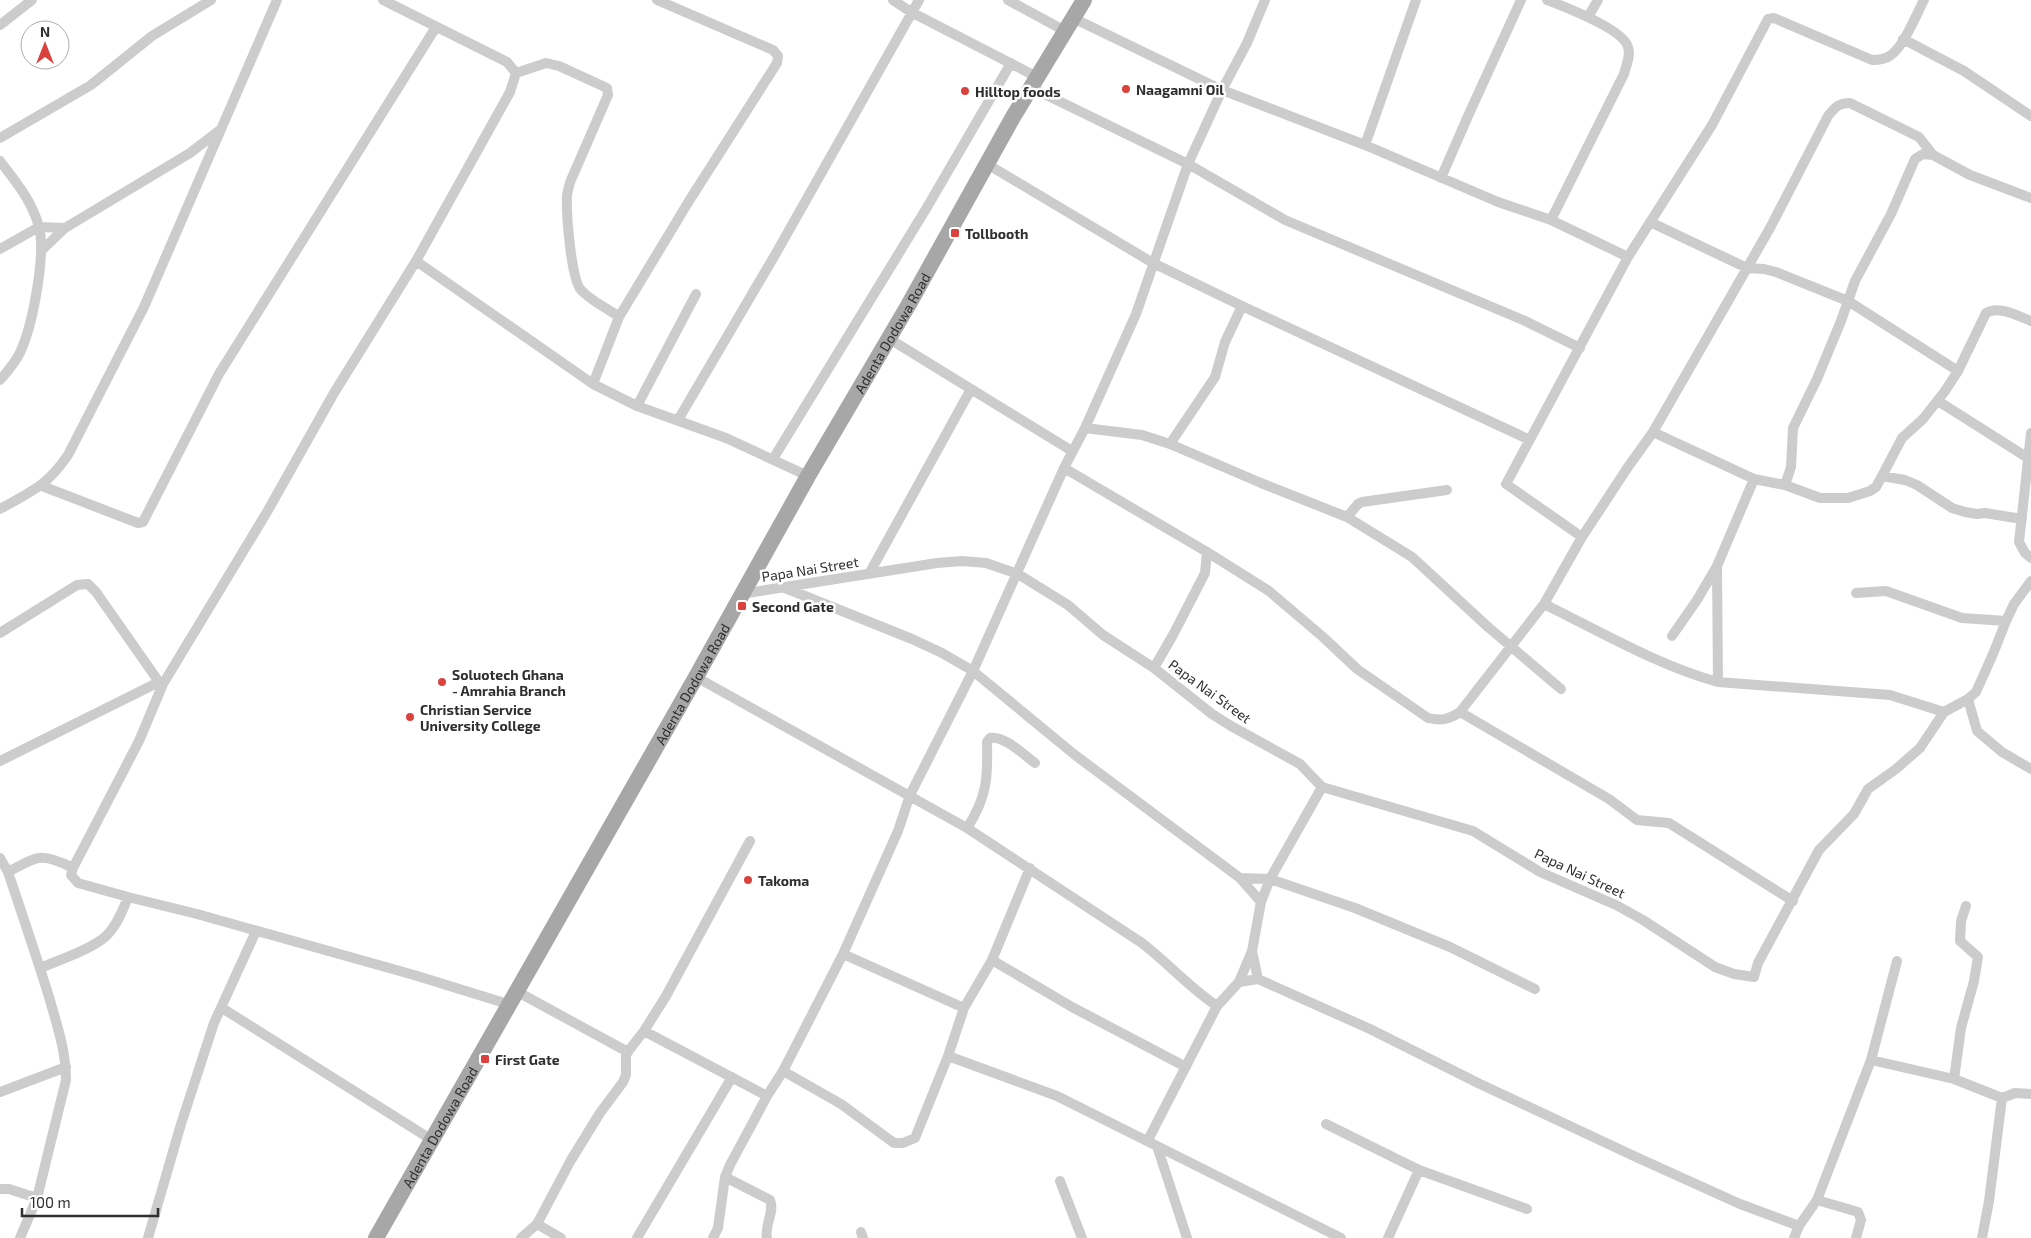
<svg xmlns="http://www.w3.org/2000/svg" width="2031" height="1238" viewBox="0 0 2031 1238" font-family="'Exo 2',sans-serif">
	<rect width="100%" height="100%" fill="#fff"/>
	<g fill="none" stroke-linecap="round" stroke-linejoin="round">
		<!-- street -->
		<path stroke="#ccc" stroke-width="10" d="M383,0L507,62L516,73L510,92L416,261L334,393L267,512L163,684L139,741L73,868L71,875L78,883L128,897L197,914L414,975L508,1004
			M893,0L911,12L1037,77
			M1008,0L1065,31
			M1547,0C1565,7 1623,29 1628,47C1631,56 1626,65 1624,74L1551,220
			M1588,17L1598,0
			M1073,18L1222,90L1365,145L1498,202L1551,220L1628,257
			M0,25L32,0
			M1903,39L1964,71L2031,116
			M516,73L546,63L559,66L607,88L608,95L571,180C569,185 568,190 567,195C566,212 571,279 581,290C591,301 607,308 619,317
			M1030,87L1188,164L1285,220L1523,320L1580,348
			M0,138L91,85L152,36L211,0
			M1365,145L1416,0
			M0,161C16,182 32,201 39,227C46,254 33,322 22,348C18,359 8,371 0,380
			M987,164L1153,263L1242,306L1225,342L1215,377L1170,444
			M1441,178L1468,116L1521,0
			M1650,222L1747,268L1764,269L1776,272L1848,301L1958,371
			M0,249L39,227L65,228
			M41,251L65,228L190,153L220,130
			M416,261L593,384L637,406L726,438L808,476
			M1242,306L1530,440
			M888,338L1072,451
			M593,384L619,317L689,201L777,63L778,56L773,50L657,0
			M1938,401L2028,458
			M637,406L696,294
			M678,420L775,255L919,0
			M1085,428L1142,435L1170,444L1261,483L1347,517L1412,557L1488,627L1561,689
			M1653,432L1754,479L1785,485L1820,498H1848L1870,491L1876,487L1882,476L1902,438L1923,419L1945,391L1958,371L1986,313C1999,305 2018,316 2031,321
			M2031,433L2019,542L2025,553L2031,558
			M773,459L926,209L1011,63
			M1064,468L1207,552L1269,591L1323,637L1357,669L1428,718C1441,721 1448,720 1460,712L1544,604L1582,537L1506,484L1628,257L1712,125L1768,19L1774,18L1872,60C1879,60 1886,59 1891,55C1904,46 1916,15 1924,0
			M1882,476L1905,480L1917,485L1952,508L1965,512L1977,514L1985,513L2022,519
			M1785,485L1791,467L1793,428L1817,379L1841,321L1855,281L1891,214L1915,159L1923,154L1933,155L1970,175L2031,198
			M42,486L138,523L143,522L219,374L436,27
			M0,509C32,491 47,486 68,455L144,307L277,0
			M1347,517L1358,504L1362,502L1447,490
			M1582,537L1628,467L1653,432L1770,228L1828,116C1835,107 1839,103 1850,103L1919,137L1933,155
			M1717,567L1718,682
			M869,574L971,389
			M785,588L912,639L942,653L973,671L1075,755L1240,878L1261,902
			M1856,593L1886,591L1962,618L2006,621
			M741,594L937,563L962,561L986,563L1018,574L1068,605L1103,635L1154,668L1212,714L1231,726L1300,764L1322,787L1473,831L1540,872L1616,905L1643,920L1715,967L1734,974L1754,977L1758,963L1819,850L1854,814L1868,789L1896,769L1920,748L1944,712L1968,699L1976,692L1993,654L2006,621L2014,604L2031,581
			M1544,604C1599,631 1659,666 1718,682L1890,695L1944,712
			M0,633L77,585L88,584L96,592L159,682L163,684
			M1672,636L1697,600L1717,566L1754,479
			M1154,668L1173,635L1205,573L1207,552
			M696,677L967,828L1142,943C1169,964 1190,988 1217,1006L1239,982L1252,951L1261,902L1270,879L1322,787
			M1968,699L1977,731L2002,752L2031,769
			M1460,712L1609,799L1637,820L1669,823L1793,901
			M0,761L159,682
			M967,828C987,798 988,777 987,742L990,738C1004,735 1024,755 1035,763
			M0,858L8,872C22,914 36,955 49,997C57,1025 66,1051 66,1080L37,1198L20,1238
			M8,872C38,856 41,852 73,868
			M1240,878L1270,879L1355,908L1450,947L1535,989
			M1252,951L1258,979
			M843,954L964,1008L992,960L1030,868
			M992,960L1072,1007L1186,1067
			M40,968C57,961 95,948 107,935C117,925 123,910 128,897
			M1239,982L1258,979L1370,1029L1480,1084L1636,1157L1740,1204L1799,1226
			M516,991L628,1052
			M222,1008L432,1140
			M644,1031L767,1096
			M948,1056L964,1008
			M1871,1060L1954,1079L2002,1098L2015,1093L2031,1094
			M783,1071L841,1104L894,1143H903L915,1138L948,1056L1057,1096L1341,1238
			M1954,1079L1961,1028L1974,981L1978,957L1960,941L1961,921L1966,906
			M0,1092L66,1067
			M1326,1124L1419,1170L1527,1209
			M1148,1140L1217,1006
			M1157,1146L1187,1238
			M725,1177L770,1200C775,1213 764,1225 767,1238
			M1060,1181L1082,1238
			M0,1189H9L37,1198
			M1817,1200L1858,1212L1861,1220L1856,1238
			M537,1224L561,1238
			M861,1232L863,1238
			M148,1238L181,1124L214,1023L256,931
			M521,1238L537,1224L571,1160L600,1113L623,1082L626,1075V1054L644,1031L666,996L750,841
			M637,1238L732,1077
			M713,1238L718,1228L725,1177L730,1165L767,1096L783,1071L843,954L898,831L910,795L973,671L1064,468L1085,428L1136,314L1188,164L1222,90L1247,43L1265,0
			M1388,1238L1419,1170
			M1794,1238L1799,1226L1817,1200L1871,1060L1897,961
			M1982,1238L1989,1201L2002,1098"/>
		<!-- primary -->
		<path stroke="#a7a7a7" stroke-width="16" id="s1" d="M376,1238L696,677L808,476L909,304L1013,117L1084,0"/>
	</g>
	<!-- markers -->
	<g fill="#da423d" stroke="#fff" stroke-width="2">
		<circle cx="1126" cy="89" r="5"/>
		<circle cx="965" cy="91" r="5"/>
		<rect x="950" y="228" width="10" height="10" rx="2.5"/>
		<rect x="737" y="601" width="10" height="10" rx="2.5"/>
		<circle cx="442" cy="682" r="5"/>
		<circle cx="410" cy="717" r="5"/>
		<circle cx="748" cy="880" r="5"/>
		<rect x="480" y="1054" width="10" height="10" rx="2.5"/>
	</g>
	<g text-anchor="middle" dominant-baseline="central" stroke-width="5" stroke-linejoin="round" paint-order="stroke">
		<!-- poi labels -->
		<g font-size="14" font-weight="bold" fill="#2f2f2f" stroke="#fff" text-anchor="start">
			<text x="1136" y="89">Naagamni Oil</text>
			<text x="975" y="91">Hilltop foods</text>
			<text x="965" y="233">Tollbooth</text>
			<text x="752" y="606">Second Gate</text>
			<text x="452" y="674">Soluotech Ghana<tspan x="452" dy="16">- Amrahia Branch</tspan></text>
			<text x="420" y="709">Christian Service<tspan x="420" dy="16">University College</tspan></text>
			<text x="758" y="880">Takoma</text>
			<text x="495" y="1059">First Gate</text>
		</g>
		<!-- street labels -->
		<g font-size="14" fill="#2f2f2f" stroke="#fff">
			<text stroke="none"><textPath href="#s1" startOffset="1042">Adenta Dodowa Road</textPath></text>
			<text transform="translate(810 569) rotate(-9)">Papa Nai Street</text>
			<text stroke="none"><textPath href="#s1" startOffset="638">Adenta Dodowa Road</textPath></text>
			<text transform="translate(1210 691) rotate(36)">Papa Nai Street</text>
			<text transform="translate(1580 873) rotate(25)">Papa Nai Street</text>
			<text stroke="none"><textPath href="#s1" startOffset="128">Adenta Dodowa Road</textPath></text>
		</g>
	</g>
	<!-- north arrow -->
	<g transform="translate(45 45)"><circle r="24" fill="#ffffff" stroke="#acacac"/>
	<path d="M0-4L9 19L0 12L-9 19Z" fill="#da423d"/>
	<text y="-8" font-size="14" font-weight="bold" text-anchor="middle" fill="#2f2f2f">N</text>
	</g>
	<!-- scale -->
	<path d="M22 1208v8h136v-8" fill="none" stroke="#2f2f2f" stroke-width="2.5"/>
	<text x="30" y="1208" font-size="15" fill="#2f2f2f" stroke="#ffffff" stroke-width="4" paint-order="stroke">100 m</text>
</svg>
